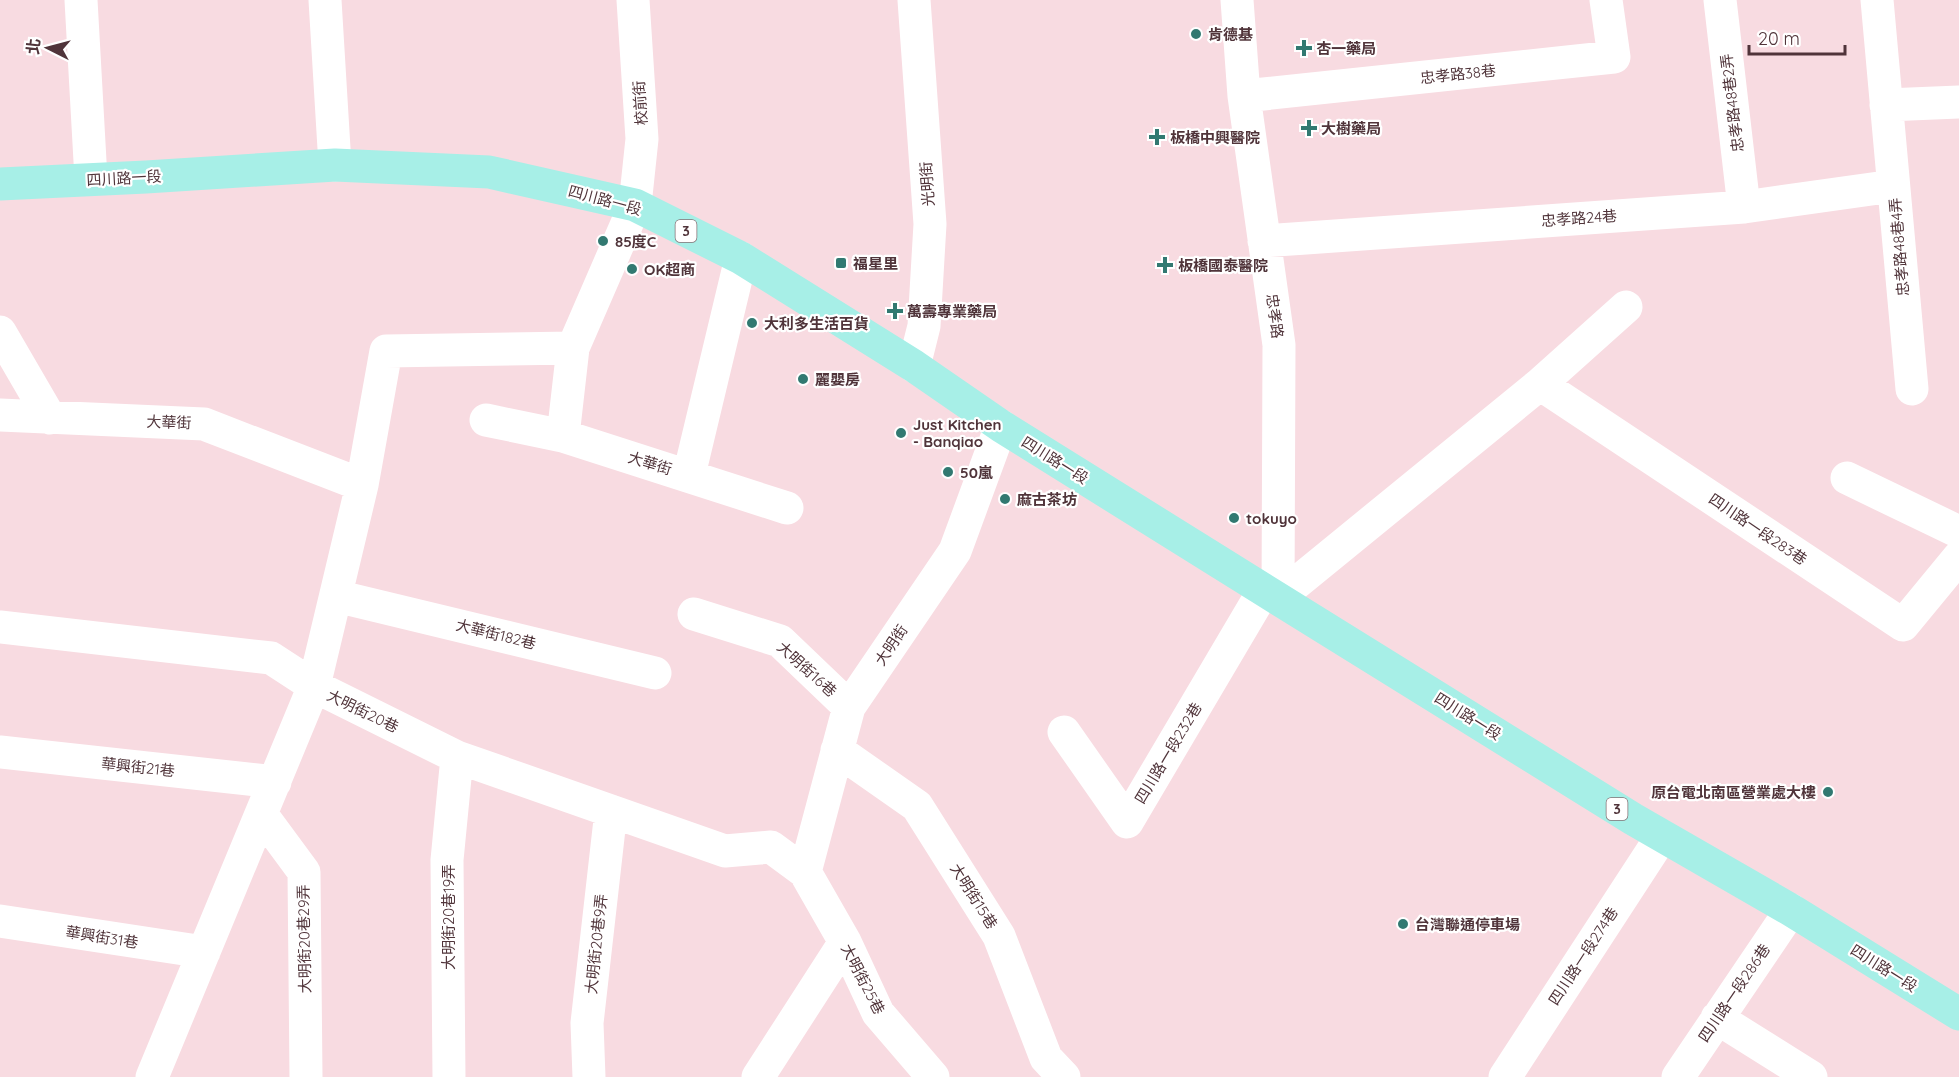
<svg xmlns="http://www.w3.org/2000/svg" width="1959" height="1077" viewBox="0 0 1959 1077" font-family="Quicksand,'Noto Sans TC',sans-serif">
	<rect width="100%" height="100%" fill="#f8dbe1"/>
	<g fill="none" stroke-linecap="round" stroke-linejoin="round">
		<!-- minor -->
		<path stroke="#fff" stroke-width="33" d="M81,0L91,179
			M325,0L335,165
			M914,0L930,224L924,326L914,366
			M1237,0L1244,96L1279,345L1278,598
			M1720,0L1744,207
			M1877,0L1912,389
			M1244,96L1614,57L1606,0
			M1886,105L1959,102
			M1264,241L1744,207L1893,186
			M0,332L50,418
			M573,348L563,436L787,508
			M1540,384L1903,625L1959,557
			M0,415L204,424L362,485L314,686L271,658L0,627
			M486,420L563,436
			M689,475L741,258
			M1847,478L1959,532
			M362,485L386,351L573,348L635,205L642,139L633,0
			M336,596L655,673
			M1278,598L1540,384L1626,307
			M694,614L780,641L849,707
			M1064,732L1127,822L1264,590
			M837,750L917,806L999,936L1046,1058L1064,1077
			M0,752L275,782
			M262,815L304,872L306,1077
			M805,872L849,707L955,551L1001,426
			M0,921L204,952
			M1717,1018L1811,1077
			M152,1077L314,686L457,757L725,851L771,847L805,872L845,942L878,1013L933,1077
			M449,1077L447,860L457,757
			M589,1077L587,1023L611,811
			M758,1077L845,942
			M1505,1077L1662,836
			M1678,1077L1791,910"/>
		<!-- major -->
		<path stroke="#a7efe7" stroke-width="33" d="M0,184L146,177L335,165L489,172L635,205L741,258L914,366L1001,426L1264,590L1633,819L1791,910L1959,1014"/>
	</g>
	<!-- markers -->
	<g fill="#327971" stroke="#fff" stroke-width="2">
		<circle cx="1196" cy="34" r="6"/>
		<path d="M1301 39h6v6h6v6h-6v6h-6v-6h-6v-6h6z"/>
		<path d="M1306 119h6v6h6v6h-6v6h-6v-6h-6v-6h6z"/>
		<path d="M1154 128h6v6h6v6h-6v6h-6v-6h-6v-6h6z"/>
		<circle cx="603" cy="241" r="6"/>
		<rect x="835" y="257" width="12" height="12" rx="3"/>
		<path d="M1162 256h6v6h6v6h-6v6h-6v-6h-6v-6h6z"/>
		<circle cx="632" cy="269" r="6"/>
		<path d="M892 302h6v6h6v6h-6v6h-6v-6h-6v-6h6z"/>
		<circle cx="752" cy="323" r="6"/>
		<circle cx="803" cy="379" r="6"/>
		<circle cx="901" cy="433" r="6"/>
		<circle cx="948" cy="472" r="6"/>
		<circle cx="1005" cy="499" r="6"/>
		<circle cx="1234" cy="518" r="6"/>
		<circle cx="1828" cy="792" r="6"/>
		<circle cx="1403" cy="924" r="6"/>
	</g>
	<g text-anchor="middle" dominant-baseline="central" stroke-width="4.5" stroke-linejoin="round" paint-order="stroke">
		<!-- shield labels -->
		<g fill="#fff" stroke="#847175" stroke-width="1.5">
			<rect x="675.5" y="220" width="21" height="22" rx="4.5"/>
			<rect x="1606.5" y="798" width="21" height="22" rx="4.5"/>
		</g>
		<g font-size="14" font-weight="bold" fill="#50343a">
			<text x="686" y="231">3</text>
			<text x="1617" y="809">3</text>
		</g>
		<!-- poi labels -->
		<g font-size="15" font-weight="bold" fill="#50343a" stroke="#fff" text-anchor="start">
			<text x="1208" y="34">肯德基</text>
			<text x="1316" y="48">杏一藥局</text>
			<text x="1321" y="128">大樹藥局</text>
			<text x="1170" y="137">板橋中興醫院</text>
			<text x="615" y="241">85度C</text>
			<text x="853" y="263">福星里</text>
			<text x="1178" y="265">板橋國泰醫院</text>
			<text x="644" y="269">OK超商</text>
			<text x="907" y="311">萬壽專業藥局</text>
			<text x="764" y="323">大利多生活百貨</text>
			<text x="815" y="379">麗嬰房</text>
			<text x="913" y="424">Just Kitchen<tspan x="913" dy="17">- Banqiao</tspan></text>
			<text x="960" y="472">50嵐</text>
			<text x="1017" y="499">麻古茶坊</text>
			<text x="1246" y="518">tokuyo</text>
			<text x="1816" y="792" text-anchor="end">原台電北南區營業處大樓</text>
			<text x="1415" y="924">台灣聯通停車場</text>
		</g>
		<!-- street labels -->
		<g font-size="15" fill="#50343a" stroke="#fff">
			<text transform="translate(1458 74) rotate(-6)">忠孝路38巷</text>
			<text transform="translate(640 103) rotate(-94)">校前街</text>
			<text transform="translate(1732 103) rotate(-97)">忠孝路48巷2弄</text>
			<text transform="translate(124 178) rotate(-3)">四川路一段</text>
			<text transform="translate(927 184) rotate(-94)">光明街</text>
			<text transform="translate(605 200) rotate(15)">四川路一段</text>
			<text transform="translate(1579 218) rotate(-4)">忠孝路24巷</text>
			<text transform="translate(1899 247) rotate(-95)">忠孝路48巷4弄</text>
			<text transform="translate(1275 316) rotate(82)">忠孝路</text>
			<text transform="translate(169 422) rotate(2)">大華街</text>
			<text transform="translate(1055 460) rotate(32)">四川路一段</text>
			<text transform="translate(650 463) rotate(17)">大華街</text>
			<text transform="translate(1758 529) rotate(34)">四川路一段283巷</text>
			<text transform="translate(496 634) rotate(14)">大華街182巷</text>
			<text transform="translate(891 645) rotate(-56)">大明街</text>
			<text transform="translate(807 669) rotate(42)">大明街16巷</text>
			<text transform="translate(363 711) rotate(26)">大明街20巷</text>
			<text transform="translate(1468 716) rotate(32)">四川路一段</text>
			<text transform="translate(1168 753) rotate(-59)">四川路一段232巷</text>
			<text transform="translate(138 767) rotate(6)">華興街21巷</text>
			<text transform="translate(974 896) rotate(58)">大明街15巷</text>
			<text transform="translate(448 917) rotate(-90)">大明街20巷19弄</text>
			<text transform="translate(102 937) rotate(9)">華興街31巷</text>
			<text transform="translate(304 939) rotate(-91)">大明街20巷29弄</text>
			<text transform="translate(596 944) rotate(-84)">大明街20巷9弄</text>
			<text transform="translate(1583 956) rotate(-57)">四川路一段274巷</text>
			<text transform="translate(1884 968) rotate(32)">四川路一段</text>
			<text transform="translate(863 979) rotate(63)">大明街25巷</text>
			<text transform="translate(1734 993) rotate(-56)">四川路一段286巷</text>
		</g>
	</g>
	<!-- north arrow -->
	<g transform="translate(48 48) rotate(276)" stroke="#ffffff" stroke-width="4.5" paint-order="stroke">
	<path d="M0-4.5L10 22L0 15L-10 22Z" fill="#50343a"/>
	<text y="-9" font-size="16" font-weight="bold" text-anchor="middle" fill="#50343a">北</text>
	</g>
	<!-- scale -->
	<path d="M1749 45v9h96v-9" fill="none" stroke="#50343a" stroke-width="3"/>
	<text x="1758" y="45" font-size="18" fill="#50343a" stroke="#ffffff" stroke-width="4.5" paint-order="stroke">20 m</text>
</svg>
